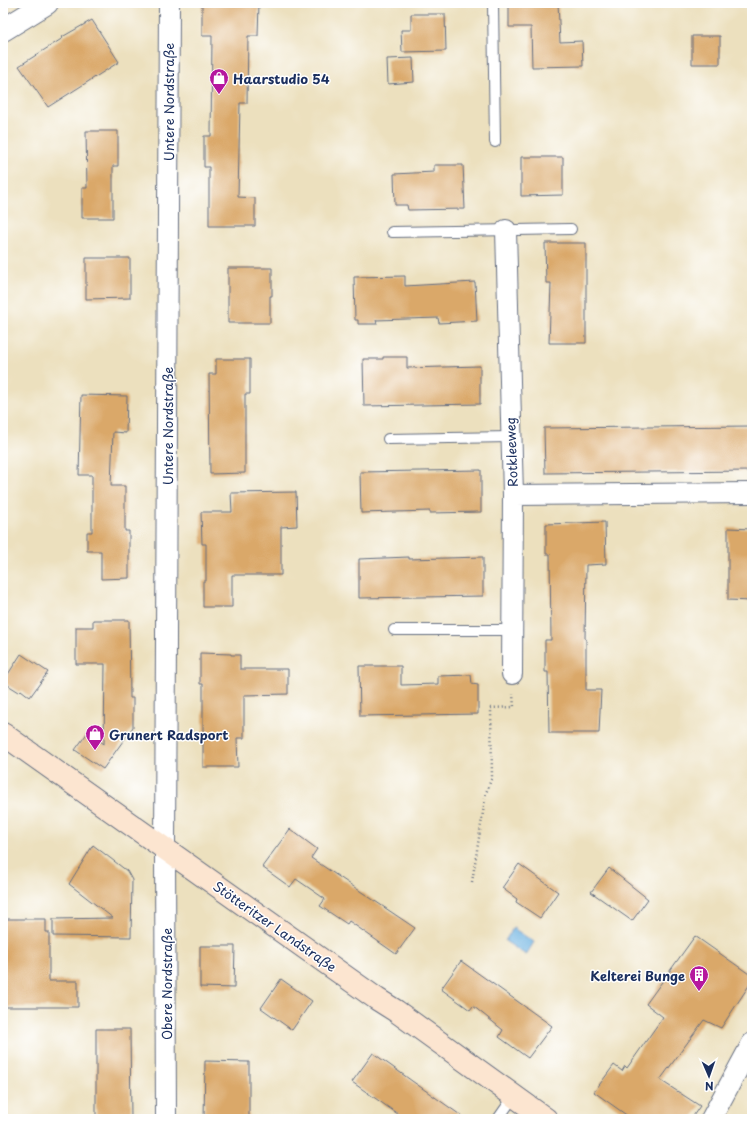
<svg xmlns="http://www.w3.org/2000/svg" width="755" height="1122" viewBox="0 0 755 1122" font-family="'Playpen Sans',sans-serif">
	<rect width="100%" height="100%" fill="#fff"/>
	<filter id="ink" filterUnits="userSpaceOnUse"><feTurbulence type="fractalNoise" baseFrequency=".025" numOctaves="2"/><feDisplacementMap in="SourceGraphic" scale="8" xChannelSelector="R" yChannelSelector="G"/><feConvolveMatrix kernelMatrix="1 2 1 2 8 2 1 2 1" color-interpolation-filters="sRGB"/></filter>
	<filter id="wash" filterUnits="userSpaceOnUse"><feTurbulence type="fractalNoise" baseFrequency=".012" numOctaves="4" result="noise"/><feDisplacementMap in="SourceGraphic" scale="16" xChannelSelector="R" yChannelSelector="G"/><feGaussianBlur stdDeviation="0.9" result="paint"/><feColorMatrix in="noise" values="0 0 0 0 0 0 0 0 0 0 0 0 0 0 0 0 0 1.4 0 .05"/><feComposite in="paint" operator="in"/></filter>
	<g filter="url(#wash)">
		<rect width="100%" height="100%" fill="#ece0be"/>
		<!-- water -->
		<path fill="#69b0e0" stroke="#42709f" d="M513,928L534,942L526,955L505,941Z"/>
		<g id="blocks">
			<!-- building -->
			<path fill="#daa869" d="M202,3H259L258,36H248L247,103H240L238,197L255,198V226H209V167H204V136H211L212,36H202Z
				M509,3H558L560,42L582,41L583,66L532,67L531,27H509Z
				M411,14H445L446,51L402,52L401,30H411Z
				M92,20L119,62L48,107L19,66L63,38L62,37Z
				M692,36H720V64H692Z
				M413,58L414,82L388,84L387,59Z
				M86,131H118V166H113V218H82V188H87Z
				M521,157H563V195L521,196Z
				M434,165H463L465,209L408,210L407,205H395L394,174L434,172Z
				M545,243H586V343H549L551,283H546Z
				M86,258H130V298L86,299Z
				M228,268H272V296H270V323H228Z
				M405,276V286L475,282L477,321L439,323L438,318L376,320L377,324H358V320H355L354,277Z
				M383,357H407V368L480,366V404L364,406L363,359H383Z
				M216,359H250V394H245V473L210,474L209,374H216Z
				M81,395L127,396L126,433L113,432L111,486H125V531H129V578L101,579V551H87V532H92V475H79Z
				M752,426V471L545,473L544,428Z
				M481,470V512L430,513V511L361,513L360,472Z
				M296,492L297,526L281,527V575H232V607H203V581H206V544H202L201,512H232L231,493Z
				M605,522L606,564L586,565L585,639H586V690H601L599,733H549L548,672H545V640H551L550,554H546V524Z
				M728,528L752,529V601L728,600Z
				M409,557V559L483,557V596L359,598V559Z
				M93,620H129L130,698H133V727L103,769L75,750L88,732L104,744L105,664H76V627H93Z
				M200,653L231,654V655H240V669H288V694L244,695V738H237L238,767H203V684H200Z
				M21,654L48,672L30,697L21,690L19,692L3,682Z
				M359,666H401V685L438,684V676L471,675L472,684L478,685V714L360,716Z
				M290,829L317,849L311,858L415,928L396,954L349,921L347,924L320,906L325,899L296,879L290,887L262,867Z
				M93,845L127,871L132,880L131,937L53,936V919L113,918L69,884Z
				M519,864L558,892L540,918L516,902L517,899L502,888Z
				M609,868L648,899L632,921L591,892Z
				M3,919H46V932H49V981H78V1007H3Z
				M695,936L752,976V981L721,1028L704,1020L660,1080L700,1106L691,1119H632L594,1092L614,1065L622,1071L625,1066L627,1068L663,1017L646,1004Z
				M200,946H235L234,988L200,987Z
				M461,961L552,1026L528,1058L499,1037L503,1030L473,1006L470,1010L441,989Z
				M281,979L312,1001L292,1030L261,1008Z
				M96,1029H130L131,1119H96Z
				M373,1053L412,1081L466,1119H405L352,1082Z
				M205,1061L249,1062V1119H204Z"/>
		</g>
	</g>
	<g filter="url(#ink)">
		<use href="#blocks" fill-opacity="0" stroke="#646d80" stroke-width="1"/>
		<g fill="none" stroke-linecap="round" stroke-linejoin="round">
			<defs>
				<path id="service" d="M493,3L495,142
					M392,232L571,229
					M388,439L511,437
					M394,630H512
					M498,1119L514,1096"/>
				<path id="minor" d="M506,230L513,495L512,674
					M513,495L752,493
					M166,1119L165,848L169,3
					M711,1119L752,1043"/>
				<path id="tertiary" d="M3,30L47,3"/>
				<path id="secondary" d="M3,734L377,999L396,1011L546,1119"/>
			</defs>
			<!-- service casing -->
			<use href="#service" stroke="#646d80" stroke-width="12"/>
			<!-- minor casing -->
			<use href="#minor" stroke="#646d80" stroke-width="22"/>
			<!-- tertiary casing -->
			<use href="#tertiary" stroke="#646d80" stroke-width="24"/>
			<!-- secondary casing -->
			<use href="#secondary" stroke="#646d80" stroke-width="24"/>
			<!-- path -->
			<path stroke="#646d80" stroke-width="2.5" stroke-dasharray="1 3" stroke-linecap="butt" d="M472,882L486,793L492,777L491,708L514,707L513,694"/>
			<!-- service -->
			<use href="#service" stroke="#fff" stroke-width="10"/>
			<!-- minor -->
			<use href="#minor" stroke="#fff" stroke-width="20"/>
			<!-- tertiary -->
			<use href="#tertiary" stroke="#fff" stroke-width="22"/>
			<!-- secondary -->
			<use href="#secondary" stroke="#fce5d0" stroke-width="22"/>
		</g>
	</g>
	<!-- icons -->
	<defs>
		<symbol id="shop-pin" viewBox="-11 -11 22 30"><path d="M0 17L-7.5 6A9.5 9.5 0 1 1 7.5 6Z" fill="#b5179e" stroke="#fff"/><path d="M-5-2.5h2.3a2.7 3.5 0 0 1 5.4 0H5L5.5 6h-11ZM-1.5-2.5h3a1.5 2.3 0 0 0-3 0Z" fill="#fff"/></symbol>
		<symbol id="building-pin" viewBox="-11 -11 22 30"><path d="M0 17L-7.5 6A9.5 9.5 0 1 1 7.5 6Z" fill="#b5179e" stroke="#fff"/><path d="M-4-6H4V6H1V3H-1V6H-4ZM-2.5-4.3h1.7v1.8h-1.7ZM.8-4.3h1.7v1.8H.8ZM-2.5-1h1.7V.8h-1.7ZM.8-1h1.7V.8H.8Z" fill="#fff"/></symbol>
	</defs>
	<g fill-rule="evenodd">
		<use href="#shop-pin" x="208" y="67" width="22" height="30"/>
		<use href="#shop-pin" x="84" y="723" width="22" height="30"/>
		<use href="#building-pin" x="688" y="964" width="22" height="30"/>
	</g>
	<g text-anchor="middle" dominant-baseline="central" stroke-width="3" stroke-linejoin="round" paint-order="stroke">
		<!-- poi labels -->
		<g font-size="13" font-weight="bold" fill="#1b2f5e" stroke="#fff" text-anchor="start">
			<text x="233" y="78">Haarstudio 54</text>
			<text x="109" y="734">Grunert Radsport</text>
			<text x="685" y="975" text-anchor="end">Kelterei Bunge</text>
		</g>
		<!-- street labels -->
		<g font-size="13" fill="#1b2f5e" stroke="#fff">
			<text transform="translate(168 102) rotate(-90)">Untere Nordstraße</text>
			<text transform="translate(167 426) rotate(-90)">Untere Nordstraße</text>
			<text transform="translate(511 452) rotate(-92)">Rotkleeweg</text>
			<text transform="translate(275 926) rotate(35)">Stötteritzer Landstraße</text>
			<text transform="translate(166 984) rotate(-90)">Obere Nordstraße</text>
		</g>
	</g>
	<!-- margin -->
	<rect width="755" height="1122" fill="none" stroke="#fff" stroke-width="16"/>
	<!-- north arrow -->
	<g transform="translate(709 1076) rotate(178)" stroke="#ffffff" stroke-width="3" paint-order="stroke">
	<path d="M0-3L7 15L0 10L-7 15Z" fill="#1b2f5e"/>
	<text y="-6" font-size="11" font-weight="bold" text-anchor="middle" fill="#1b2f5e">N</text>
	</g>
</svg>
